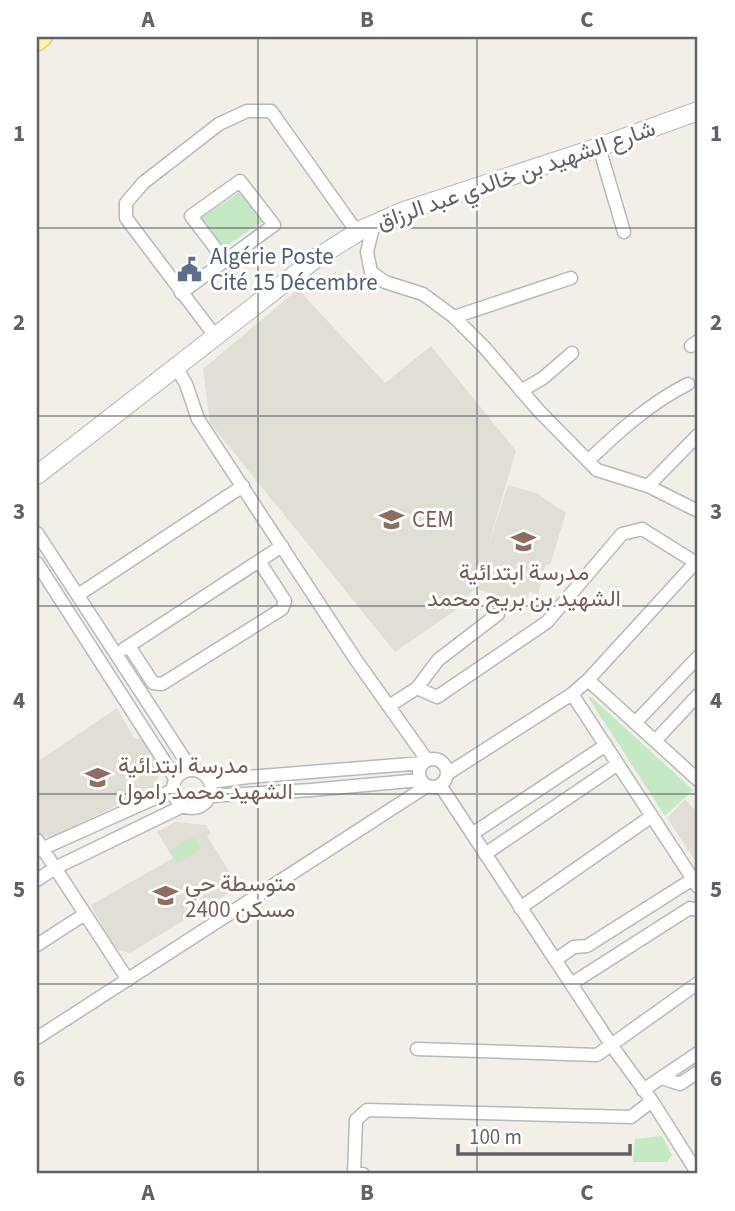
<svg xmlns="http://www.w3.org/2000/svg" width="735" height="1211" viewBox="0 0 735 1211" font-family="'Source Sans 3',Vazirmatn,sans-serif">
	<rect width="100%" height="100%" fill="#f1efe8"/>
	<!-- education -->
	<path fill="#e1ded6" d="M298,289L385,383L431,346L516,451L486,553L508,485L536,493L566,513L550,565L546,564L538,594L529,592L525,606L475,588L457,609L395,652L210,423L203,369Z
		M117,708L134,738L144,740L161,769L155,787L50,838L37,835V762Z
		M685,799L698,813V865L667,818Z
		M175,822L206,825L211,833L207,836L239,887L130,953L115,949L91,905L173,858L157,832Z"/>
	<!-- green -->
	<path fill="#c5e8c5" d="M242,190L263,221L222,249L201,218Z
		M588,697H591L693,790L665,816Z
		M193,836L201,848L178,863L170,851Z
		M662,1136L672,1155L667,1162H633L635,1139Z"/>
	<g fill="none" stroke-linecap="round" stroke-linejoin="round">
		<defs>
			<path id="minor" d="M599,147L624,232
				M374,223L367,252L371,272L385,282L423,294L454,317L484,347L539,411L597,470L648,486L698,511
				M181,293L274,225L240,181L191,216L225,261
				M454,317L571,278
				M215,336L126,218V203L143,183L219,124L247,111H271L357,232
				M691,346L698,341
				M176,367L186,384L198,419L356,660L427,760
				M521,391L543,378L572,353
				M588,461C618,432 650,403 688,384
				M648,486L698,435
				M37,533L191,769
				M37,563L175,778
				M78,595L243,486
				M129,646L153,683L162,684L282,609L285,601L259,561
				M124,649L282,546
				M588,680L698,780
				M417,688L438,660L498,614
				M572,694L698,887
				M389,706L417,688L437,697L547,622L622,534L642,529L698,564
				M635,723L698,657
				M655,741L698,695
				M419 773a14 14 0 1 1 28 0a14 14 0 1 1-28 0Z
				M173 789a19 19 0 1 1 38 0a19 19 0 1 1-38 0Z
				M447,774L572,694L588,680L695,563
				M211,782L248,777L423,763
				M440,785L612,1046L652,1101L698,1174
				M210,796L311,790L420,780
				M472,834L606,745
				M37,840L128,980
				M37,851L173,790
				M485,854L618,764
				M37,880L55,868L183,806
				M520,908L652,816
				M37,945L85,914
				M555,960L574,947L587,946L693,879
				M571,984L690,908L698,910
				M37,1038L427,786
				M417,1049L597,1055L698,983
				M662,1078L680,1084L698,1072
				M643,1090L698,1053
				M363,1174H354L356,1120L367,1110L631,1117L652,1101"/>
			<path id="secondary" d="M37,475L315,259L361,230L404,211L599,147L698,111"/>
			<path id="primary" d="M37,41L42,37"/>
		</defs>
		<!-- minor casing -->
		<use href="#minor" stroke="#b5b8bc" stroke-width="15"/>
		<!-- secondary casing -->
		<use href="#secondary" stroke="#b6babf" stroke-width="20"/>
		<!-- primary casing -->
		<use href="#primary" stroke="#f2c960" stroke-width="22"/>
		<!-- minor -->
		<use href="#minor" stroke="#fff" stroke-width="12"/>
		<!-- secondary -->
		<use href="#secondary" stroke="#fff" stroke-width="18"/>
		<!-- primary -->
		<use href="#primary" stroke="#fff2af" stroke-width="19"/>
	</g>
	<!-- grid -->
	<path fill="none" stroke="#5f6368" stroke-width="2" stroke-opacity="0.55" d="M258,37V1174M477,37V1174M37,228H698M37,416H698M37,606H698M37,794H698M37,984H698"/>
	<!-- icons -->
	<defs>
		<symbol id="civic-bare" viewBox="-9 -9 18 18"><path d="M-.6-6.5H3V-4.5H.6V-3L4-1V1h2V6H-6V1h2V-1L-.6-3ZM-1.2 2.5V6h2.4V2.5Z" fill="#5c6f8a" stroke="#fff" stroke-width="2.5" paint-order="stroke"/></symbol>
		<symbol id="school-bare" viewBox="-9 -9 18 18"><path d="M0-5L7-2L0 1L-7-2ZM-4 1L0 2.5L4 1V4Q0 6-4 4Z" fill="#8d6e63" stroke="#fff" stroke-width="2.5" paint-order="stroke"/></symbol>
	</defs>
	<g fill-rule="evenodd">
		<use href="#civic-bare" x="172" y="252" width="35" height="35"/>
		<use href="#school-bare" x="374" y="502" width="35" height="35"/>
		<use href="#school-bare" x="506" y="524" width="35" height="35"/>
		<use href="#school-bare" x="80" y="760" width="35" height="35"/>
		<use href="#school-bare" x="148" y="878" width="35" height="35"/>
	</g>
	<g text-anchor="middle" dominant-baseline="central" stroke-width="6" stroke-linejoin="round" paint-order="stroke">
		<!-- street labels -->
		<g font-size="23" fill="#5f6368" stroke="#fff">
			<text transform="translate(516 175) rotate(-19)">شارع الشهيد بن خالدي عبد الرزاق</text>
		</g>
		<!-- service labels -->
		<g font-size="23" fill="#4e5e75" stroke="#fff" text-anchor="start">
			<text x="210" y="256">Algérie Poste<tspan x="210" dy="26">Cité 15 Décembre</tspan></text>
		</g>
		<!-- education labels -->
		<g font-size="23" fill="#785e54" stroke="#fff" text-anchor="start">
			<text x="412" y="519">CEM</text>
			<text x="524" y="572" text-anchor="middle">مدرسة ابتدائية<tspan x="524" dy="26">الشهيد بن بريح محمد</tspan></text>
			<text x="118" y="765">مدرسة ابتدائية<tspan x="118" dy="26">الشهيد محمد رامول</tspan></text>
			<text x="185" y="883">متوسطة حي<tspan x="185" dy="26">2400 مسكن</tspan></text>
		</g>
	</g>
	<!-- border -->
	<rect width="735" height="1211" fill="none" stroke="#ffffff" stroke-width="77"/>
	<!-- scale -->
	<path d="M458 1144v10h172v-10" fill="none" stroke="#5f6368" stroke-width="3.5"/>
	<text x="469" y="1144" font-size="21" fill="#5f6368" stroke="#ffffff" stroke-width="5" paint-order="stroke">100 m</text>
	<rect x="38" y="38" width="658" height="1134" fill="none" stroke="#5f6368" stroke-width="2.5"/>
	<g font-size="23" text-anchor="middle" font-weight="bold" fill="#5f6368">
		<text x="148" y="27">A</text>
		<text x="367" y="27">B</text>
		<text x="587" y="27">C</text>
		<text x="19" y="141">1</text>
		<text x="716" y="141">1</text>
		<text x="19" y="330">2</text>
		<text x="716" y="330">2</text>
		<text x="19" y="519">3</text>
		<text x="716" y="519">3</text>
		<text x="19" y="708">4</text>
		<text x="716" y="708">4</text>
		<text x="19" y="897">5</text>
		<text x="716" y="897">5</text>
		<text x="19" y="1086">6</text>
		<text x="716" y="1086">6</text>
		<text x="148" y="1200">A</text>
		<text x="367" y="1200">B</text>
		<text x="587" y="1200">C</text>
	</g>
</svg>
